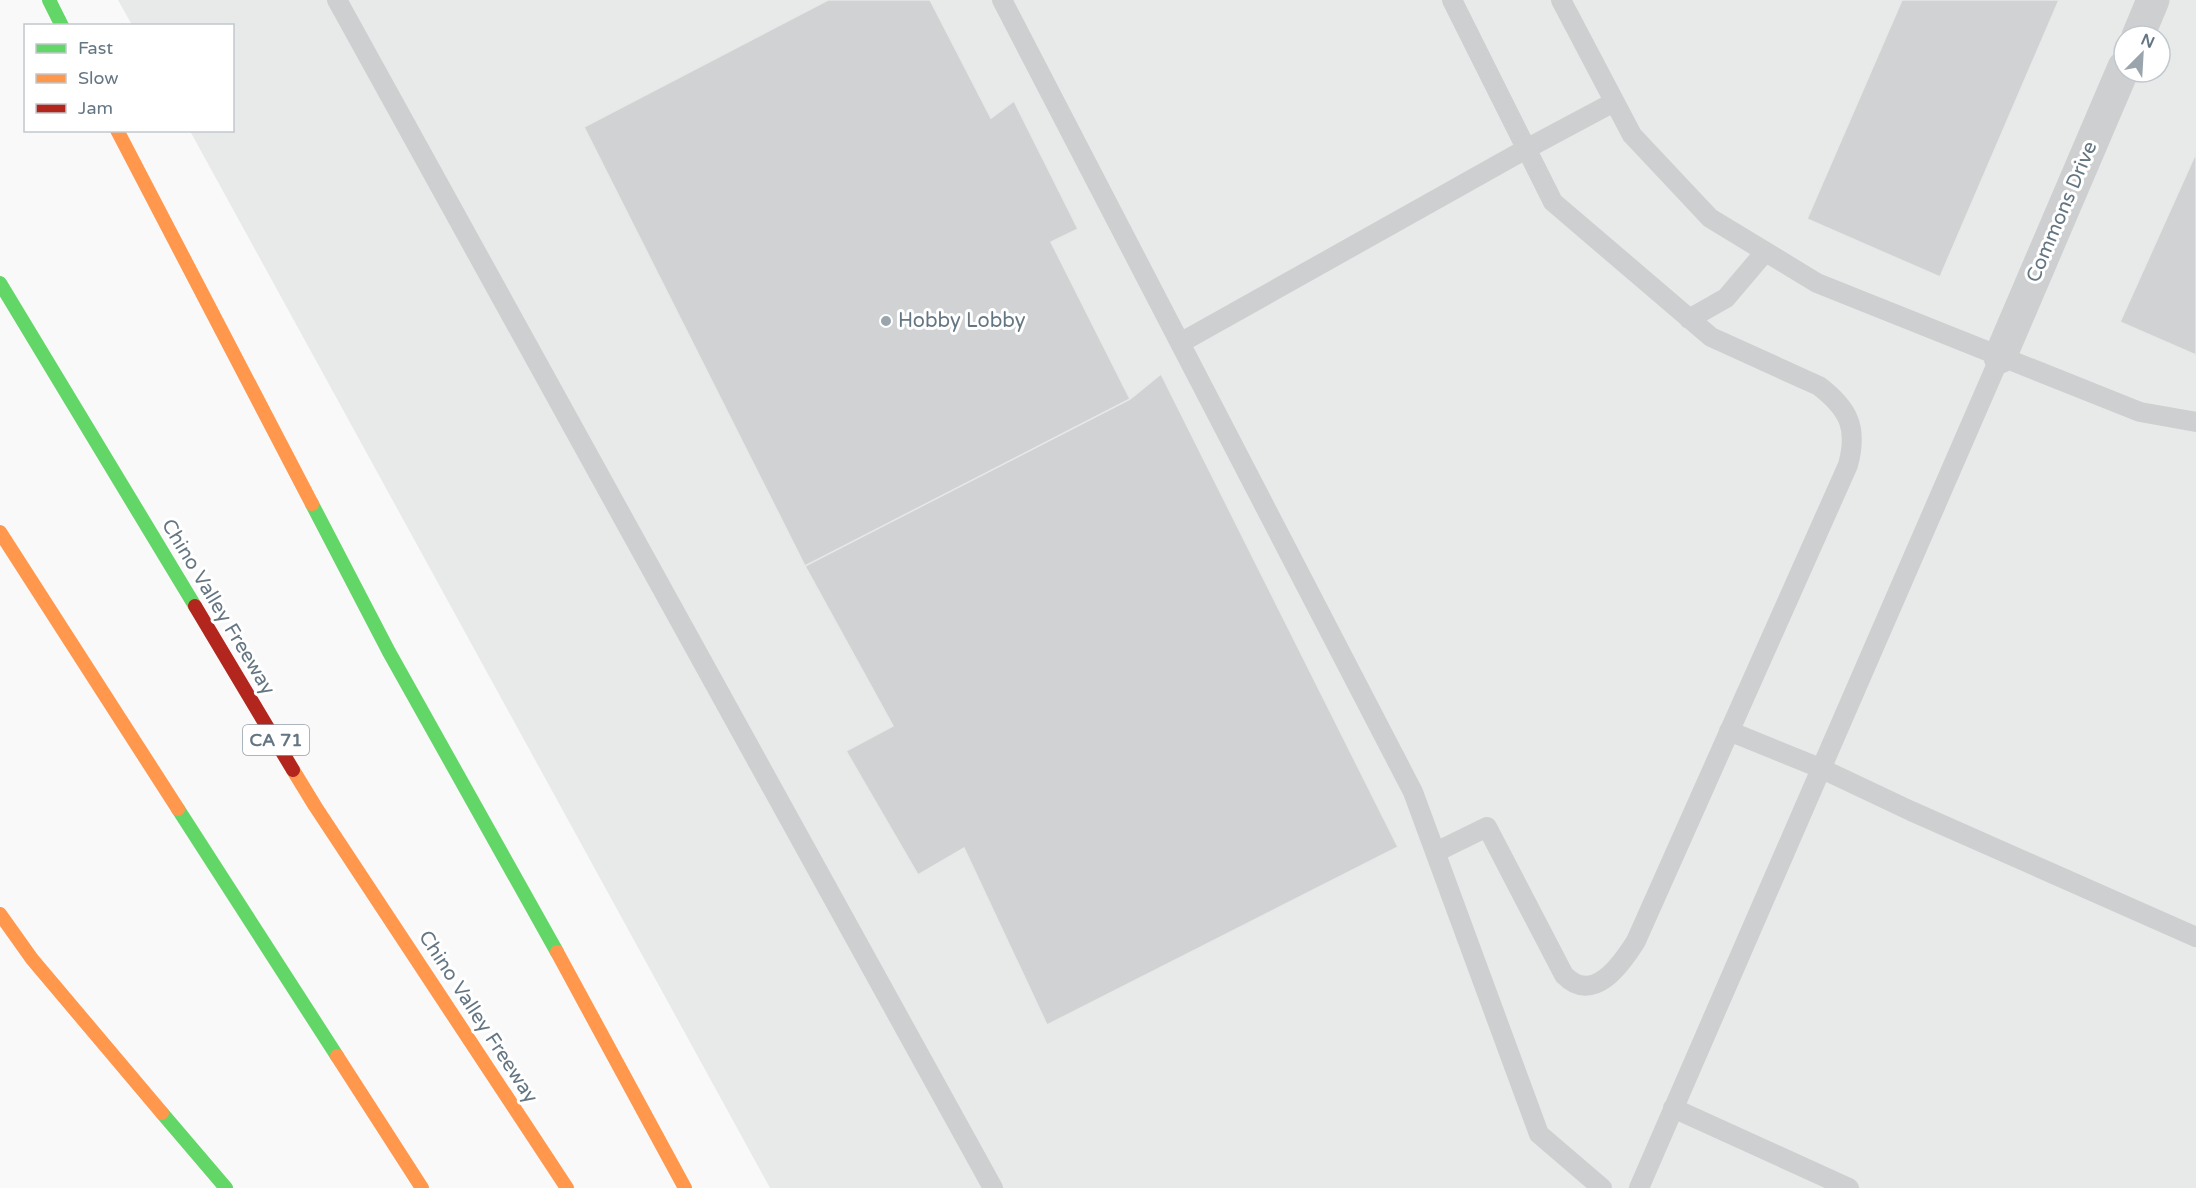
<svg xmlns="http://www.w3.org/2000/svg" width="2196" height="1188" viewBox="0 0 2196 1188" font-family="'Varela Round',sans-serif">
	<rect width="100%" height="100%" fill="#f9f9f9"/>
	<!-- built -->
	<path fill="#e8e9e9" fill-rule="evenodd" d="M118,0H2196V1188H770L190,131L232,130V26L132,25ZM2124,36H2160V72H2124Z"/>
	<!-- building -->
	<path fill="#d0d2d3" stroke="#e8e8e8" stroke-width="1.5" d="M828,0H930L991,118L1014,101L1078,229L1051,242L1130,399L805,566L584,127Z
		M1902,0H2059L1940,277L1807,219Z
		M2196,153V355L2120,322Z
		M1161,374L1398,847L1047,1025L964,848L918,875L846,751L893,726L805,566L1130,399Z"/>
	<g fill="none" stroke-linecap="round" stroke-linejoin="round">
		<!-- lane -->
		<path stroke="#cecfd0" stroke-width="20" d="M337,0L993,1188
			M1002,0L1413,792L1539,1134L1602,1188
			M1561,0L1632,135L1710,218L1817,283L2140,412L2196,422
			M1689,319L1726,298L1765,252
			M1180,343L1526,149L1614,102
			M1729,731L1820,768L1911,811L2196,937
			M1436,852L1487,827L1564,975C1593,1005 1621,965 1636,941L1848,465C1858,428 1849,409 1819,386L1711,337L1553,202L1452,0
			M1673,1108L1849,1188
			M1639,1188L2000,357"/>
		<!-- street -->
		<path stroke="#cecfd0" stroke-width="33" d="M2138,36L2153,0
			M2000,357L2124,67"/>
		<!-- fast -->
		<path stroke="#63d668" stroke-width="14" d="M49,0L62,26
			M0,283L195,606
			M312,504L389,652L557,952
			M178,809L337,1056
			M162,1113L226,1188"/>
		<!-- slow -->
		<path stroke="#ff974d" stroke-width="14" d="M117,130L312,504
			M0,532L178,809
			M293,770L315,806L567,1188
			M0,914L32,959L162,1113
			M557,952L685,1188
			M337,1056L422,1188"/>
		<!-- jam -->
		<path stroke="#b3261e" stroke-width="14" d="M195,606L293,770"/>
	</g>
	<!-- markers -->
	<circle fill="#99a4ac" stroke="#fff" stroke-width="2" cx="886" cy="321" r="6"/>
	<g text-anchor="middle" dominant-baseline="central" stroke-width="6" stroke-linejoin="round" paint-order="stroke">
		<!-- shield labels -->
		<rect fill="#fff" stroke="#939fa8" stroke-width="1.5" x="243" y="725" width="66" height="30" rx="4.5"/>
		<g font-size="18" font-weight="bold" fill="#657683">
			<text x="276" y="740">CA 71</text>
		</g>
		<!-- street labels -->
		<g font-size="20" fill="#657683" stroke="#fff">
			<text transform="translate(2062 212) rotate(-67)">Commons Drive</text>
			<text transform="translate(218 607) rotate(59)">Chino Valley Freeway</text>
			<text transform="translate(478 1017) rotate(57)">Chino Valley Freeway</text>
		</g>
		<!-- poi labels -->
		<g font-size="20" fill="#657683" stroke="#fff" text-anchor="start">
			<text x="898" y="321">Hobby Lobby</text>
		</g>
	</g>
	<!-- legend -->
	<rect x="24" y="24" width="210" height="108" fill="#ffffff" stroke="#c1c8cd" stroke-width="1.5"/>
	<rect x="36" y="44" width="30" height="9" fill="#63d668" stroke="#c1c8cd" stroke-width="1.5"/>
	<text x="78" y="54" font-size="18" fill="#657683">Fast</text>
	<rect x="36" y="74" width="30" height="9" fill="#ff974d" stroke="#c1c8cd" stroke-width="1.5"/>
	<text x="78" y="84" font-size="18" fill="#657683">Slow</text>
	<rect x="36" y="104" width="30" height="9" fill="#b3261e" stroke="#c1c8cd" stroke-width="1.5"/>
	<text x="78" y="114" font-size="18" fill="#657683">Jam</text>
	<!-- north arrow -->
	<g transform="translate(2142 54) rotate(24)"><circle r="28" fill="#ffffff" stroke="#c1c8cd" stroke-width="1.5"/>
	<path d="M0-4.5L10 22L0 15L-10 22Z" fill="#99a4ac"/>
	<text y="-9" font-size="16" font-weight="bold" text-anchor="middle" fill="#657683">N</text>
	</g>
</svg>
